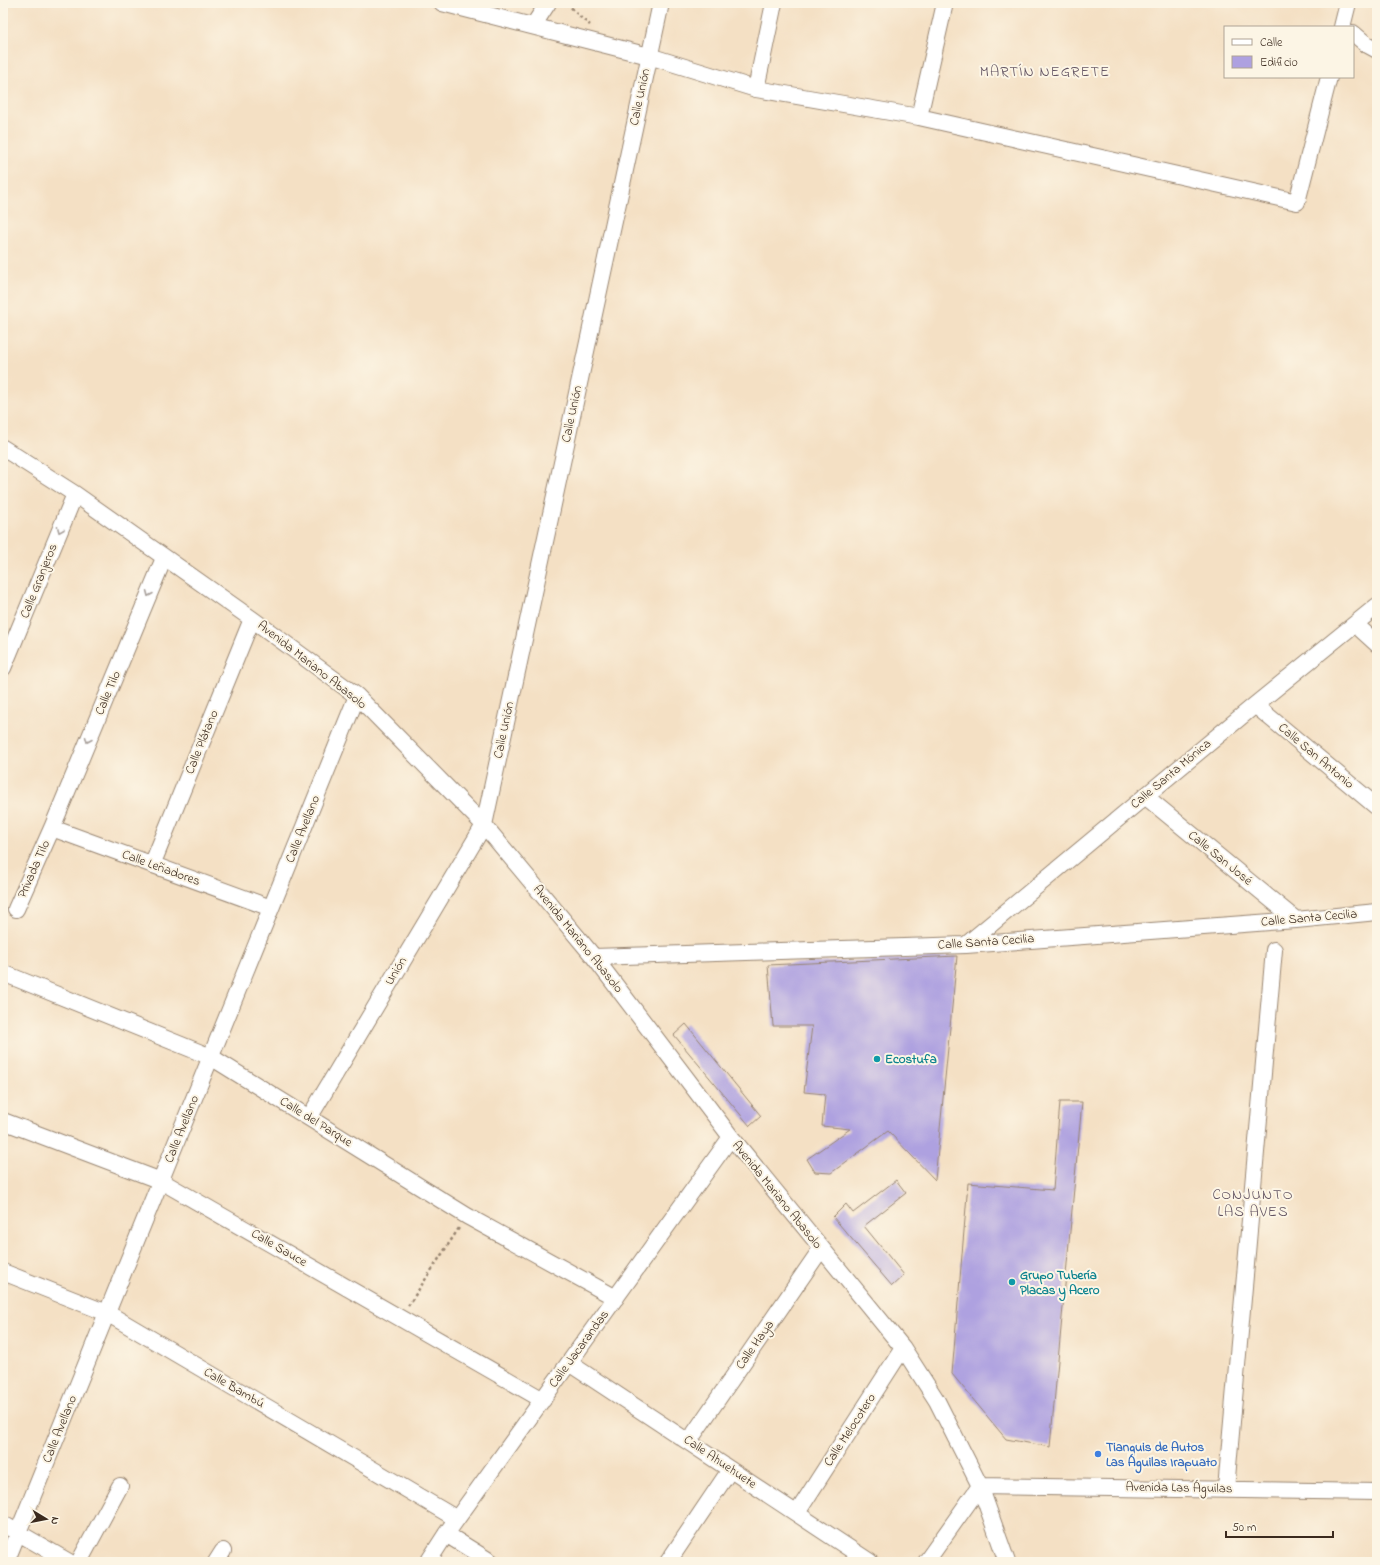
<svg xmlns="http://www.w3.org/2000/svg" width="1380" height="1565" viewBox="0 0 1380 1565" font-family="'Indie Flower',sans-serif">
	<rect width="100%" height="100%" fill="#fcf5e5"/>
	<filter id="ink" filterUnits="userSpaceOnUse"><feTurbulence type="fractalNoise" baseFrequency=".025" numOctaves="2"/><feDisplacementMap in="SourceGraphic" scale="8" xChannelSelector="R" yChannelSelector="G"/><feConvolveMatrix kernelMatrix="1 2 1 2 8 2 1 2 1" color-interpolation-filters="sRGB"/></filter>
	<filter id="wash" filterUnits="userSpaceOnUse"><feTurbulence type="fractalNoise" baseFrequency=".012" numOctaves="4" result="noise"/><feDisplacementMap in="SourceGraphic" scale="16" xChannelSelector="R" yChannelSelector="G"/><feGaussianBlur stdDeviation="0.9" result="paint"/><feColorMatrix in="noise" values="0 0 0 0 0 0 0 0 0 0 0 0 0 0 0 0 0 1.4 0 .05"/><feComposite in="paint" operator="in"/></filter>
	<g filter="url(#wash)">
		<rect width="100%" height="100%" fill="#f4e0c4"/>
		<g id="blocks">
			<!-- building -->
			<path fill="#aea1e0" d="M957,956L935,1180L888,1131L831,1173L815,1172L807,1159L850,1129L822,1126L825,1094L804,1092L812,1026H773L768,965Z
				M686,1024L761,1116L750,1126L674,1035Z
				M1060,1102H1082L1050,1447L1006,1439L952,1374L968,1183L1053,1190Z
				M896,1180L906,1193L864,1226L904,1275L892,1286L833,1217L846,1204L853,1213Z"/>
		</g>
	</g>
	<g filter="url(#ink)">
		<use href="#blocks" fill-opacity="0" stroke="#988571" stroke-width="1"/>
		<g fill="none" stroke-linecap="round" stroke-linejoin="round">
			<defs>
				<path id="minor" d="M442,3L649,56L756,89L919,117L1297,202L1329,77
					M533,26L548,3
					M1342,27L1348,3
					M1353,33L1366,44L1377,50
					M756,89L774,3
					M919,117L945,3
					M3,448L75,494L252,619L357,696L484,825L594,957L731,1137L903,1348L937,1401L980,1486L1007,1562
					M1355,624L1377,644
					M3,668L75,494
					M1255,705L1377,807
					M1145,796L1296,920
					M52,828L271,908
					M152,865L252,619
					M16,909L52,828L164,558
					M966,945L1255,705L1377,606
					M594,957L966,945L1296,920L1377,912
					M3,973L211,1057L467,1216L616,1298
					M309,1118L484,825L661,3
					M3,1121L161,1181L543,1400
					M3,1272L107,1313L457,1519
					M569,1363L870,1562
					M689,1441L821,1249
					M1226,1489L1274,950
					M797,1513L903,1348
					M3,1524L69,1562
					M446,1534L491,1562
					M6,1562L357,696
					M79,1562L120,1486
					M216,1562L223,1551
					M428,1562L446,1534L731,1137
					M668,1562L730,1470
					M926,1562L980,1486L1377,1492"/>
			</defs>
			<!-- minor casing -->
			<use href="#minor" stroke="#988571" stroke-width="18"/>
			<!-- path -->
			<path stroke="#988571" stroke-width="2.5" stroke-dasharray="3 3" stroke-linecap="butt" d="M567,3L579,16L590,25
				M408,1306L459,1228"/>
			<!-- minor -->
			<use href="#minor" stroke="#fff" stroke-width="16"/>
		</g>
		<!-- one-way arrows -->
		<defs><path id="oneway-chevron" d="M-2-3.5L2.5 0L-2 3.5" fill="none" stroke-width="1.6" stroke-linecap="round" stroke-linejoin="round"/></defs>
		<g stroke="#a79f9a">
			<use href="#oneway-chevron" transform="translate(60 530) rotate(112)"/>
			<use href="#oneway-chevron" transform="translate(149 594) rotate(113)"/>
			<use href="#oneway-chevron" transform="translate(88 740) rotate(113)"/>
		</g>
	</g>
	<!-- markers -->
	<g fill="#0f9aa8" stroke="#fcf5e5" stroke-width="1.5">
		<circle cx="877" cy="1059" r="4"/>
		<circle cx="1012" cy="1282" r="4"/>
	</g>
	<circle fill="#3f7fe0" stroke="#fcf5e5" stroke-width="1.5" cx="1098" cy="1454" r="4"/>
	<g text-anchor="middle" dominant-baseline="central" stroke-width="4" stroke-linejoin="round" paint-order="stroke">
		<!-- street labels -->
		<g font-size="13" fill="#3b2a1e" stroke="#fcf5e5">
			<text transform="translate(640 97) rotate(-78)">Calle Unión</text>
			<text transform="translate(572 414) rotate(-78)">Calle Unión</text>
			<text transform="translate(39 581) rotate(-68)">Calle Granjeros</text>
			<text transform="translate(312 665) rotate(38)">Avenida Mariano Abasolo</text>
			<text transform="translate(108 693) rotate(-67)">Calle Tilo</text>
			<text transform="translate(504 730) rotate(-78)">Calle Unión</text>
			<text transform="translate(202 742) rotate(-68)">Calle Plátano</text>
			<text transform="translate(1316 756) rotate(40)">Calle San Antonio</text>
			<text transform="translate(1171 774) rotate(-40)">Calle Santa Mónica</text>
			<text transform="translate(303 829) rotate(-68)">Calle Avellano</text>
			<text transform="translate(1220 858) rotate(39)">Calle San José</text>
			<text transform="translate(161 868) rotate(20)">Calle Leñadores</text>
			<text transform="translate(34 869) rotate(-66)">Privada Tilo</text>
			<text transform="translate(1309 918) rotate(-5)">Calle Santa Cecilia</text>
			<text transform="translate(578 939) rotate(51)">Avenida Mariano Abasolo</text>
			<text transform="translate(986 942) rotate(-4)">Calle Santa Cecilia</text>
			<text transform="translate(396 971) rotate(-59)">Unión</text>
			<text transform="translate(316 1122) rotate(32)">Calle del Parque</text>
			<text transform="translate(182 1129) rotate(-68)">Calle Avellano</text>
			<text transform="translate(777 1195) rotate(51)">Avenida Mariano Abasolo</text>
			<text transform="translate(279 1248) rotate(30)">Calle Sauce</text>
			<text transform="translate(755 1345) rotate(-55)">Calle Haya</text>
			<text transform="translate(579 1349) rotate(-54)">Calle Jacarandas</text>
			<text transform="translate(234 1388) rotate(30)">Calle Bambú</text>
			<text transform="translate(60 1429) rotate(-68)">Calle Avellano</text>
			<text transform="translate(850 1430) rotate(-57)">Calle Melocotero</text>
			<text transform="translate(720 1462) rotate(34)">Calle Ahuehuete</text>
			<text transform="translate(1179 1488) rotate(1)">Avenida Las Águilas</text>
		</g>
		<!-- culture labels -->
		<g font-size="13" font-weight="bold" fill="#0d838f" stroke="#fcf5e5" text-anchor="start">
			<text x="885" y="1059">Ecostufa</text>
			<text x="1020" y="1275">Grupo Tubería<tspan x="1020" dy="15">Placas y Acero</tspan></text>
		</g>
		<!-- shop labels -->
		<g font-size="13" font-weight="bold" fill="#366cbe" stroke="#fcf5e5" text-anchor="start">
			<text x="1106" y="1447">Tianguis de Autos<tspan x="1106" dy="15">Las Águilas Irapuato</tspan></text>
		</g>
		<!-- quarter labels -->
		<g font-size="15" letter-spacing="1" fill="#635462" stroke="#fcf5e5">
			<text x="1045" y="72">MARTÍN NEGRETE</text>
			<text x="1253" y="1195">CONJUNTO<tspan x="1253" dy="17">LAS AVES</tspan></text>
		</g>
	</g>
	<!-- margin -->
	<rect width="1380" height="1565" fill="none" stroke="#fcf5e5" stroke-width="16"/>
	<!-- legend -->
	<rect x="1224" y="26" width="130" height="52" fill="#fcf5e5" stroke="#afa495"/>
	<rect x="1232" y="39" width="20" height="6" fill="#ffffff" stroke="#afa495"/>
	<text x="1260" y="46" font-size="12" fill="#3b2a1e">Calle</text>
	<rect x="1232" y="56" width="20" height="12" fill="#aea1e0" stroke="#afa495"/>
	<text x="1260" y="66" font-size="12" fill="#3b2a1e">Edificio</text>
	<!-- north arrow -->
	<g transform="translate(46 1519) rotate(100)" stroke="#fcf5e5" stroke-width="3" paint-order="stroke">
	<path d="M0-3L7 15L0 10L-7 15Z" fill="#3b2a1e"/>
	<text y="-6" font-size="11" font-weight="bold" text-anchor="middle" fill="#3b2a1e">N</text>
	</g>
	<!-- scale -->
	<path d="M1226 1531v6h107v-6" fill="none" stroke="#3b2a1e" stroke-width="2"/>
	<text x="1232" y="1531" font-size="12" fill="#3b2a1e" stroke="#fcf5e5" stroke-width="3" paint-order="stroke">50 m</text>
</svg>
